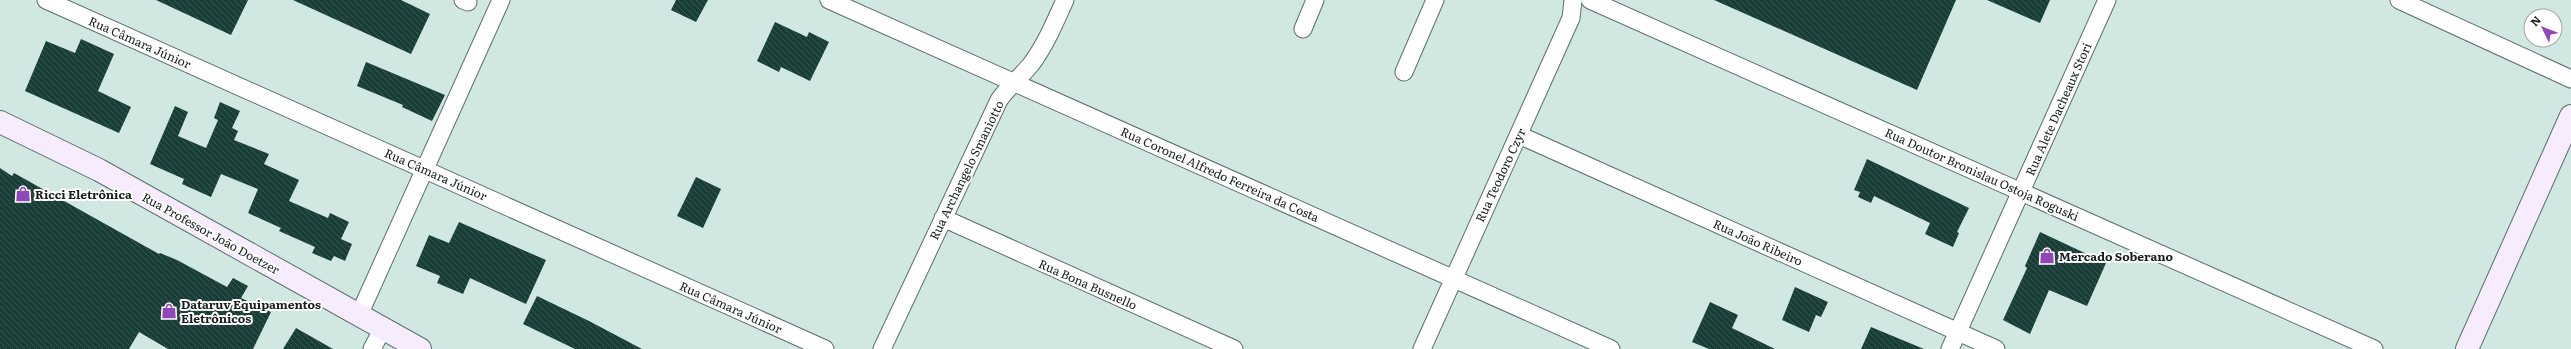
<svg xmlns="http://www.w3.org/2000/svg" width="2571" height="349" viewBox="0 0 2571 349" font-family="Literata,serif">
	<defs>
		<pattern id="building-back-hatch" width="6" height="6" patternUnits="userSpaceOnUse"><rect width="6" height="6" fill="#193d37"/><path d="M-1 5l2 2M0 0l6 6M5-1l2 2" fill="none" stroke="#395651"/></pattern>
	</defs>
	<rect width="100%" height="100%" fill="#d0e7e2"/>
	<!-- building -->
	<path fill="url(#building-back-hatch)" d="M156,0H248L231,35Z
		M293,0H401L430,14L411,54Z
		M676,0H708L696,22L671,10Z
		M1714,0H1956L1917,90Z
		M1987,0H2050L2040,23Z
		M775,22L807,37L809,32L829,42L810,81L781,67L779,72L757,61Z
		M81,39L114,54L98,91L131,107L119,133L25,91L46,41L75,53Z
		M366,62L445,95L432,121L402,107L403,105L357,86Z
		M220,102L240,111L232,128L238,131L234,140L269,154L264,164L299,180L289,201L328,218L330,213L349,222L341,239L352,244L345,261L334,256L331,261L312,253L315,247L279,231L281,228L248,213L258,189L221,174L211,197L182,184L184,179L150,164L175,106L188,112L178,136L206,148L218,120L214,118Z
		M1867,159L1969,208L1957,232L1959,233L1953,247L1925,234L1930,223L1874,196L1871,203L1858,197L1860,192L1854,190Z
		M0,168L12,176L14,173L159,254L160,253L177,260L227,287L233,278L248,286L241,298L271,312L253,349H168L139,332L129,349H0Z
		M696,177L721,189L703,228L677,216Z
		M459,222L546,260L526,304L470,278L463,294L437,283L440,276L416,266L429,235L449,243Z
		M2040,232L2106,263L2087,306L2049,290L2030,334L2003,320L2027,268L2025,266Z
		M1795,287L1828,302L1821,317L1816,315L1809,332L1782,320Z
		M537,296L589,321L642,349H575L523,324Z
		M1710,302L1738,315L1732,328L1775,349H1709L1692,342Z
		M1871,327L1924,349H1861Z
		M296,328L333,349H283Z"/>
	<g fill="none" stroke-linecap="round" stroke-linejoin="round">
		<defs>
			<path id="minor" d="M46,0L825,349
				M463,0L468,2
				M829,0L1611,349
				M1590,0L2374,349
				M2399,0L2571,79
				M1303,29L1315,0
				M1404,72L1435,0
				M1519,135L1996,349
				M943,218L1234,349
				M359,315L501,0
				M372,349L383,328
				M882,349L999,100C1008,87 1021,77 1032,63C1046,44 1055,22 1065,0
				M1422,349L1571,18L1573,0
				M1950,349L2107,0"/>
			<path id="secondary" d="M0,122L99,170L420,349
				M2467,349L2571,116"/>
		</defs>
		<!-- minor casing -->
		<use href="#minor" stroke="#5a6f6b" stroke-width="19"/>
		<!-- secondary casing -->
		<use href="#secondary" stroke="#5a6f6b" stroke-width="24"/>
		<!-- minor -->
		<use href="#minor" stroke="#fff" stroke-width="17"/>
		<!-- secondary -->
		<use href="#secondary" stroke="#f7ecfe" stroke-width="22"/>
	</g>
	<!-- icons -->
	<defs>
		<symbol id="shop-bare" viewBox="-9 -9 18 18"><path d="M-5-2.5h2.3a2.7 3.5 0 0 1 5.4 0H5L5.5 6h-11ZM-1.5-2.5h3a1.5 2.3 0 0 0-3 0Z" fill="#9047b9" stroke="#fff" stroke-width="2.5" paint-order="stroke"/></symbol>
	</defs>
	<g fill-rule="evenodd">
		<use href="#shop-bare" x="12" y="183" width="22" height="22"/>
		<use href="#shop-bare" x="2036" y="245" width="22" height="22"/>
		<use href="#shop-bare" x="158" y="300" width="22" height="22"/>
	</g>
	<g text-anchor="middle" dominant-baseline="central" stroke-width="4" stroke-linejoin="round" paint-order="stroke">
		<!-- street labels -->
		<g font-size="12" fill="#161f1d" stroke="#fff">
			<text transform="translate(140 42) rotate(24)">Rua Câmara Júnior</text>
			<text transform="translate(2058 109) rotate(-66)">Rua Alete Dacheaux Stori</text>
			<text transform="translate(966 170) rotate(-64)">Rua Archangelo Smaniotto</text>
			<text transform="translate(436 174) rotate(24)">Rua Câmara Júnior</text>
			<text transform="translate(1220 174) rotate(24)">Rua Coronel Alfredo Ferreira da Costa</text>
			<text transform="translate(1982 174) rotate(24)">Rua Doutor Bronislau Ostoja Roguski</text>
			<text transform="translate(1500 175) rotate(-65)">Rua Teodoro Czyr</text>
			<text transform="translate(211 233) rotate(29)">Rua Professor João Doetzer</text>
			<text transform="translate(1758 242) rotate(24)">Rua João Ribeiro</text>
			<text transform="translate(1088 284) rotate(24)">Rua Bona Busnello</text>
			<text transform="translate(731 307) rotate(24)">Rua Câmara Júnior</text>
		</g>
		<!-- poi labels -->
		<g font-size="12" font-weight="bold" fill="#161f1d" stroke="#fff" text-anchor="start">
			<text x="35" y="194">Ricci Eletrônica</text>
			<text x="2059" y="256">Mercado Soberano</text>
			<text x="181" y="304">Dataruv Equipamentos<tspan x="181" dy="14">Eletrônicos</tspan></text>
		</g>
	</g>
	<!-- north arrow -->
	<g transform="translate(2543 28) rotate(313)"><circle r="19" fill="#ffffff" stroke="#a2a5a5"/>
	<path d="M0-3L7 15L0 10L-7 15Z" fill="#9047b9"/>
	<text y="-6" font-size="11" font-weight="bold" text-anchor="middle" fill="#161f1d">N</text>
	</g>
</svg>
